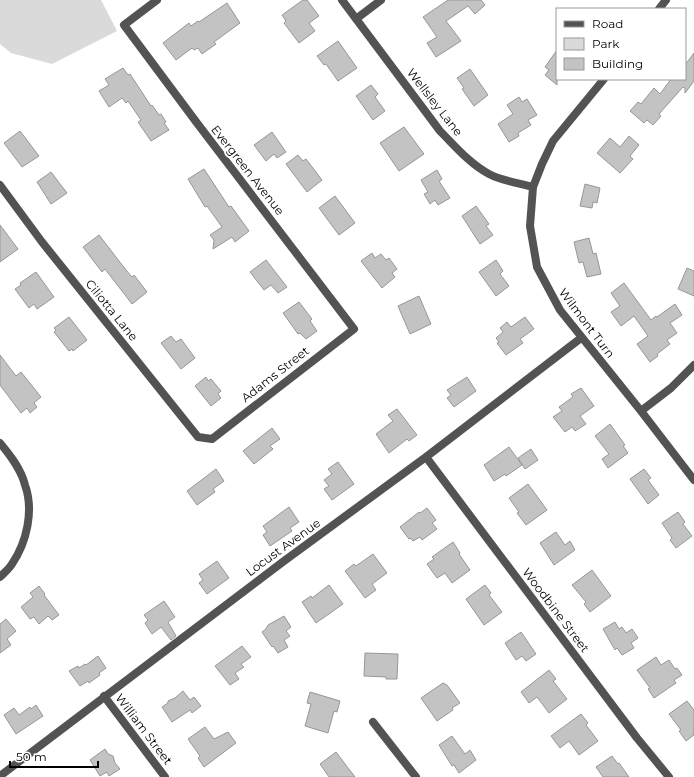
<svg xmlns="http://www.w3.org/2000/svg" width="694" height="777" viewBox="0 0 694 777" font-family="Montserrat,sans-serif">
	<rect width="100%" height="100%" fill="#fff"/>
	<!-- green -->
	<path fill="#dadada" d="M0,0H101L117,31L52,64L11,53L0,44Z"/>
	<!-- building -->
	<path fill="#c3c3c3" stroke="#979797" d="M303,0H307L319,16L309,23L315,31L299,43L284,23L286,21L282,15Z
		M448,0H481L485,5L475,14L468,6L446,21L461,41L436,57L427,43L437,37L423,17Z
		M227,3L240,23L214,42L216,44L202,54L198,48L194,50L192,48L176,60L163,43L189,23L191,26L198,21L199,22Z
		M338,41L357,68L338,81L326,64L324,65L317,56Z
		M557,50V85L545,75L549,70L545,67Z
		M694,53V81L685,93V88L683,87L659,114L661,116L653,125L647,120L644,123L630,111L638,102L641,104L654,88L660,94L671,79H685V65Z
		M123,68L128,75L130,74L151,106L152,105L159,115L161,114L166,122L164,123L169,130L151,141L138,122L141,120L128,101L126,103L122,98L109,107L99,91L109,85L105,79Z
		M470,69L488,95L474,106L462,89L464,88L457,78Z
		M371,85L378,94L375,97L385,111L373,120L356,96Z
		M519,97L522,102L527,99L537,115L528,120L531,125L518,133L519,136L509,142L498,124L513,114L507,105Z
		M404,127L424,154L399,171L380,143Z
		M20,131L39,156L22,167L4,143Z
		M272,132L286,152L277,158L274,154L266,161L254,145Z
		M629,136L639,145L630,156L633,159L620,173L597,153L610,138L620,147Z
		M298,155L303,161L306,159L322,180L307,192L286,164Z
		M204,169L229,207L231,206L249,231L235,242L232,237L213,249L214,240L210,235L222,227L207,206L205,207L188,179Z
		M437,170L442,179L439,181L450,198L438,205L435,200L430,204L424,194L428,192L421,180Z
		M51,172L67,193L51,204L37,182Z
		M585,184L600,188L597,203L593,202L592,208L580,206Z
		M335,196L355,223L339,235L319,208Z
		M476,206L489,224L486,226L493,235L480,244L462,216Z
		M0,225L18,249L0,262Z
		M99,235L126,270L132,277L134,275L147,292L132,304L105,269L102,272L83,247Z
		M589,238L593,254L596,253L601,274L587,277L583,262L579,263L574,242Z
		M372,253L375,258L381,254L386,260L389,258L397,269L392,273L395,277L382,288L361,261Z
		M266,260L287,287L278,293L271,285L264,290L250,272Z
		M496,260L503,271L500,274L509,286L496,296L479,272Z
		M687,268L694,271V296L678,289Z
		M36,272L54,297L37,309L34,304L29,308L15,289L21,285L20,283Z
		M624,283L651,320L656,316L657,317L675,304L682,315L670,323L677,333L667,340L670,344L657,354L658,356L650,362L637,344L648,336L634,316L621,326L611,312L620,306L611,293Z
		M419,296L431,324L410,334L398,306Z
		M299,302L312,319L310,321L317,331L306,339L300,333L298,334L283,313Z
		M69,317L87,340L73,351L72,349L69,351L54,332L56,330L54,328Z
		M525,317L534,329L520,339L523,343L506,355L497,343L499,342L496,338L503,332L500,328L507,322L511,327Z
		M171,336L176,342L181,339L195,358L181,369L161,343Z
		M0,355L16,376L21,372L41,397L34,403L37,407L30,413L27,408L21,413L0,385Z
		M206,377L208,381L211,379L221,391L218,394L221,398L211,406L195,386Z
		M467,377L476,391L454,407L447,398L451,395L447,390Z
		M581,388L594,406L580,416L586,424L575,431L572,427L565,432L553,417L562,411L559,407L573,397L571,394Z
		M397,409L417,435L409,441L407,439L389,453L376,434L393,421L388,415Z
		M610,424L625,445L623,446L628,453L608,468L602,459L609,454L595,436Z
		M272,428L280,439L270,446L273,449L254,464L243,451Z
		M509,447L522,465L506,476L505,474L494,481L484,465Z
		M531,449L538,460L525,469L518,458Z
		M338,462L354,484L332,500L324,489L329,486L324,480L332,474L328,469Z
		M216,469L224,481L213,489L215,492L197,505L187,491Z
		M644,469L651,478L648,480L659,495L648,504L630,479Z
		M528,484L547,510L526,525L517,513L519,512L509,498Z
		M289,507L299,522L290,528L292,531L270,546L263,535L267,532L263,526Z
		M427,508L436,520L432,523L437,529L422,540L420,537L413,541L410,538L409,539L400,527L419,512L420,513Z
		M678,512L685,522L683,524L692,536L676,548L670,540L672,538L662,523Z
		M556,532L565,545L570,541L575,550L554,565L540,543Z
		M453,542L460,553L459,554L470,570L452,583L445,573L437,578L427,564L434,559L432,557Z
		M373,554L387,573L372,584L376,590L365,598L345,571L354,564L356,566Z
		M217,561L229,578L207,594L199,583L203,580L199,574Z
		M592,570L611,596L590,612L584,604L586,602L572,585Z
		M329,585L343,604L316,623L302,602L311,596L312,598Z
		M485,585L491,593L489,595L502,612L484,625L466,599Z
		M39,586L45,594L44,595L59,615L52,620L48,616L39,624L34,617L30,619L21,607L33,597L30,593Z
		M164,601L175,617L168,622L176,636L171,640L161,627L152,634L145,623L148,620L144,615Z
		M284,616L291,627L286,631L290,636L284,640L288,647L278,653L273,646L272,647L262,632L266,629L268,625Z
		M6,619L16,631L7,639L11,645L0,653V624Z
		M615,622L619,629L622,627L626,633L632,629L638,638L631,643L634,648L622,655L617,648L615,650L603,629Z
		M521,632L536,654L526,661L522,656L516,660L505,643Z
		M242,646L251,657L241,664L244,667L235,673L239,679L230,685L215,666Z
		M365,653L398,654L397,679H386V677L364,676Z
		M98,656L106,668L99,673L100,675L89,683L88,681L80,686L69,671L78,666L79,668L85,664L86,665Z
		M656,657L661,665L669,660L675,669L677,668L682,675L674,680L676,683L654,698L648,689L650,688L637,670Z
		M549,670L556,679L553,681L567,699L549,713L537,697L529,703L521,692Z
		M443,683L447,685L460,703L452,708L453,710L437,721L421,698Z
		M183,691L190,700L194,697L201,706L192,713L190,710L172,722L162,707L168,703V701L175,698Z
		M310,692L340,701L337,712L334,711L328,733L305,726L311,704L307,703Z
		M687,701L694,710V735L686,741L679,731L681,730L669,714Z
		M36,705L43,716L16,734L4,715L14,708L19,715L30,707L31,709Z
		M581,714L588,723L586,725L598,741L579,755L569,741L560,748L551,736Z
		M205,727L214,739L228,732L236,743L204,767L198,758L200,756L188,739Z
		M452,736L465,754L470,750L476,760L459,773L454,765L452,766L439,745Z
		M105,749L108,754L113,756L115,763L120,769L109,776L107,772L100,776L90,760Z
		M336,752L355,777H329L320,764Z
		M612,756L618,764L619,763L629,777H603L596,767Z"/>
	<g fill="none" stroke-linecap="round" stroke-linejoin="round">
		<!-- street -->
		<path stroke="#535353" stroke-width="8" d="M342,0L440,131C455,146 470,164 489,174C502,181 519,183 533,187
			M659,9L666,0
			M356,19L381,0
			M604,79L553,141L542,164L533,187L530,226L537,267L560,310L641,411L694,480
			M0,185L42,242L198,437L212,439L354,329L197,123L124,25L157,0
			M641,411L671,388L694,365
			M0,443C10,455 21,469 25,485C34,510 27,542 12,564C9,569 4,573 0,577
			M426,457L637,738L669,777
			M104,696L165,777
			M373,722L416,777
			M0,776L284,561L426,457L581,338"/>
	</g>
	<g text-anchor="middle" dominant-baseline="central" stroke-width="4" stroke-linejoin="round" paint-order="stroke">
		<!-- street labels -->
		<g font-size="12" fill="#000" stroke="#fff">
			<text transform="translate(435 102) rotate(52)">Wellsley Lane</text>
			<text transform="translate(248 170) rotate(52)">Evergreen Avenue</text>
			<text transform="translate(112 310) rotate(51)">Ciliotta Lane</text>
			<text transform="translate(587 323) rotate(53)">Wilmont Turn</text>
			<text transform="translate(275 374) rotate(-38)">Adams Street</text>
			<text transform="translate(283 547) rotate(-36)">Locust Avenue</text>
			<text transform="translate(556 610) rotate(53)">Woodbine Street</text>
			<text transform="translate(144 729) rotate(53)">William Street</text>
		</g>
	</g>
	<!-- legend -->
	<rect x="556" y="8" width="130" height="72" fill="#ffffff" stroke="#999999"/>
	<rect x="564" y="21" width="20" height="6" fill="#535353" stroke="#999999"/>
	<text x="592" y="28" font-size="12" fill="#000000">Road</text>
	<rect x="564" y="38" width="20" height="12" fill="#dadada" stroke="#999999"/>
	<text x="592" y="48" font-size="12" fill="#000000">Park</text>
	<rect x="564" y="58" width="20" height="12" fill="#c3c3c3" stroke="#999999"/>
	<text x="592" y="68" font-size="12" fill="#000000">Building</text>
	<!-- scale -->
	<path d="M10 761v6h88v-6" fill="none" stroke="#000000" stroke-width="2"/>
	<text x="16" y="761" font-size="12" fill="#000000" stroke="#ffffff" stroke-width="3" paint-order="stroke">50 m</text>
</svg>
